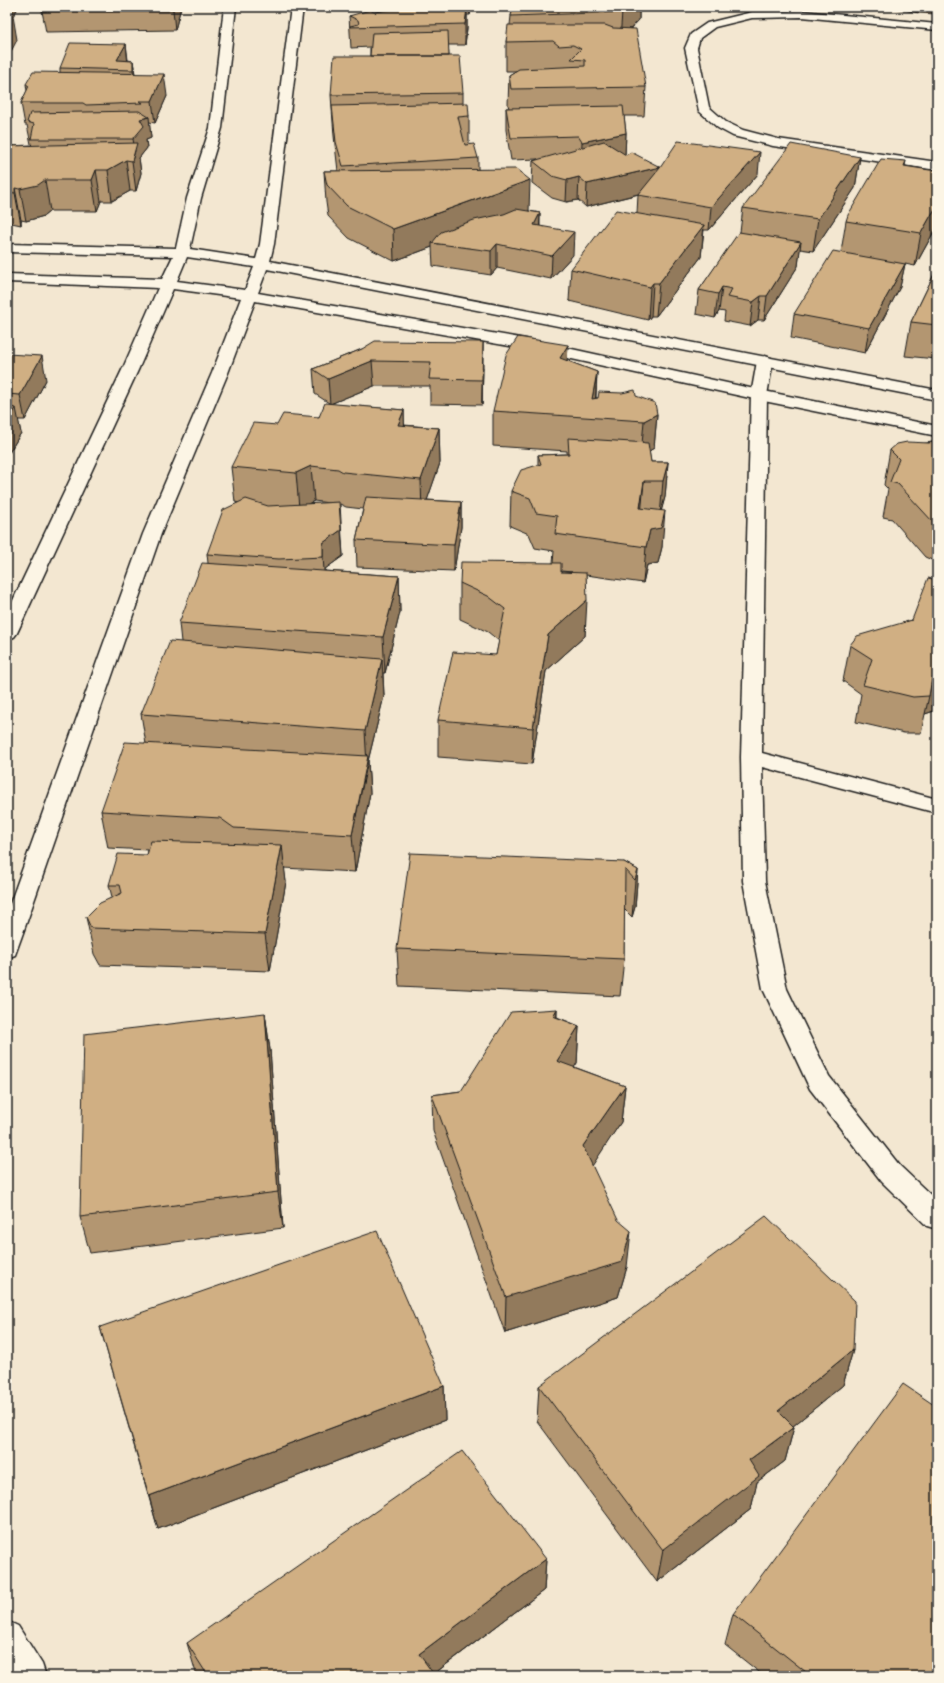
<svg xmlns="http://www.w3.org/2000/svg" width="944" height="1683" viewBox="0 0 944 1683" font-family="'Patrick Hand',sans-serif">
	<rect width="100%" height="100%" fill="#f3e7d1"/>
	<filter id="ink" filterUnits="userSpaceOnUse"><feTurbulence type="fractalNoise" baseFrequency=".025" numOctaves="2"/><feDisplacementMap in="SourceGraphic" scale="8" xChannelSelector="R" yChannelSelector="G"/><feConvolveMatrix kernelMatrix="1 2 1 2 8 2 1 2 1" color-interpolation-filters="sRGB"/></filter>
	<g filter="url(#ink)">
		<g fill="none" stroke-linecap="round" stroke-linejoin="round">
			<defs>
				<path id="minor" d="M802,11L937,24V30L802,17L752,18L715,27L700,38L697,48L709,107L726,122L743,130L778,139L937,162V170L773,146L733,136L718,128L699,111L685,48L691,34L707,23L752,12Z
					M765,356L771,358L773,361L767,395L762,753L937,799V813L762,767L765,881L787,989L829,1076L900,1166L937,1201V1229L927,1226L882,1182L810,1089L763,989L743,881L741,757L751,395L757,361L759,358Z"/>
				<path id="tertiary" d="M224,7H236L222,128L201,198L190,249L256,259L260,244L291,7H303L274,244L270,261L937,390V400L267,269L258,293L526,339L759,390L937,426V436L759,400L526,349L255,301L228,373L161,534L24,930L15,955L7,958V912L143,534L212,373L241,298L173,289L139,368L17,633L14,637L7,639V613L123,368L158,288L7,282V274L162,279L173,256L7,252V244L176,248L187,198L210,128ZM187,257L254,267L245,290L177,281Z
					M7,1621L18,1626L42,1664L46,1676H12L7,1668Z"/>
			</defs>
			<!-- minor casing -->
			<use href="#minor" stroke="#1c1c1c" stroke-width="3"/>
			<!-- tertiary casing -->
			<use href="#tertiary" stroke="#1c1c1c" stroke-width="3"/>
			<!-- minor -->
			<use href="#minor" fill="#fcf5e5" fill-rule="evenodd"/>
			<!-- tertiary -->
			<use href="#tertiary" fill="#fcf5e5" fill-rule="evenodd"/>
		</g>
		<!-- wall -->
		<path fill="#b39671" stroke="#1c1c1c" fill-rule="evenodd" d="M44,7H181L175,30L46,32L42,11Z
			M376,7H471L470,15H467V28L465,45H448L449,56L463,93V103L469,116V145L478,158V169L529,211L540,213V226L573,255L551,279L497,268L491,275L433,266L432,247L394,261L349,238L328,216L326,202L324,171H338L334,136L331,95L370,56V47L351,48L349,16L383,11L376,9Z
			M513,7H639V20L631,28L646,87L644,116H624L626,133L625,155L660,167V169L758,174L709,230H704L701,257L656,316H651L648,320L569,301L571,269L637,213L638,195L639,194L586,207L578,200L566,202L552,198L532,183L533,161L538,159L511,160L506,130V108H509L508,105L509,75L516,71H506V42L510,25L511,16Z
			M894,7H937V14L919,13L894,8Z
			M126,44L128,60L133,61L135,74L167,96L155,123L149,122L151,138L146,140L147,148L139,158L141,173L136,191H130L112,201H101L97,211H50L44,216L26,221L21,220V225L7,222V146L32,145L31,144L27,125H25L21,103L27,91L26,84L60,73V68Z
			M860,157L855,188L813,251L800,249L798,266L764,320H758L750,326L724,321L725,312L719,311L715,318L696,314L699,290L740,232L743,208Z
			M906,161L905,166L930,170H937V226L915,266L905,264L900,287L865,353L791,338L794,314L841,252L846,221Z
			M937,268V359H936L905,356L911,322Z
			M568,345L567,361L597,372L596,398L636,396L657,414L654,448L649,451L651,462H668L665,497L661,511L662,547L658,563L647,565L643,583L586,575L585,636L546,671L532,764L438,757V720L496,655L499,641L488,632L460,619V583L553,563L554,551L535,548L529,534L510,526L511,491L538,465V455L567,454V451L493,446V411ZM561,571L572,572H561Z
			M362,349L483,367L482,405L430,404V386H374L330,404L404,410V425L439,428L440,463L427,500L461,502V527L454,571L357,567L356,540L363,509L346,507L340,504L343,556L325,569V571L399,576L400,612L385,673H383L384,696L368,761L370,793L355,872L284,868L286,882L270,971L100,965L94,954L86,917L112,897L109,885L147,855L148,850L108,848L101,811L146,744L141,714L181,642L179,623L208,563L207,554L239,503L235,502L231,467L277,425L319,417L329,403L315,394L313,369ZM314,501L329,503L308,504Z
			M7,354L46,380L25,420H18L21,433L7,456Z
			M937,441V567H935L932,560L925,557L892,519L883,517L888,489L884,485L890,450Z
			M912,620L937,710L925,714L921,733H904L856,722L861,694L843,681L850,645Z
			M624,862L638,870L635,907L632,917L624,909V959L620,996L399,986L397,949Z
			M557,1009V1017L579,1026L577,1063L574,1067L625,1086L621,1122L592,1165L627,1267L618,1297L505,1333L433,1131L432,1095L461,1091Z
			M265,1013L270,1050L283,1228L90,1253L80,1217Z
			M100,1327L444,1386L445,1420L158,1529Z
			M853,1350L843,1385L793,1426L794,1427L785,1461L757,1482L751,1509L657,1582L537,1421L539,1386Z
			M546,1559L544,1590L434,1674L435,1676H198L196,1673L187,1643Z
			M733,1614L937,1676H764L725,1645Z"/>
		<!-- shaded-wall -->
		<path fill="#927a5c" stroke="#1c1c1c" d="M7,7H16L17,10L13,16L17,40L7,59Z
			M173,7H181L175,30L173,10Z
			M389,7H394L395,10L389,12Z
			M470,7H471L470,15Z
			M627,7H639V20L620,40L622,12Z
			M467,8V28L465,45V24Z
			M126,44L128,65L117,60Z
			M133,61L136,82L135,91L133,70Z
			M164,74L167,96L155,123L152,101Z
			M149,117L151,138L146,140L147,148L139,158L141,173L136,191L132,161L135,151L133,139L140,119Z
			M626,133L625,155L581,164L582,142Z
			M760,152L758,174L709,230L711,207Z
			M860,157L855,188L813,251L818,219Z
			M126,160L130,191L112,201L108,170Z
			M660,167L658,189L586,207L587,184Z
			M96,170L101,201L97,211L92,180Z
			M579,177L578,200L566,202L567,180Z
			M45,180L50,211L44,216L26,221L20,189Z
			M530,180L529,211L440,244L432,243V247L394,261L393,229Z
			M15,188L21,220V225L15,193Z
			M937,205V226L915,266L921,233Z
			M540,213L539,236L534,225Z
			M704,225L701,257L656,316L659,283Z
			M574,232L573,255L551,279L552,256Z
			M801,242L798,266L764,320L767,296Z
			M497,244V268L491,275V251Z
			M905,264L900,287L865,353L869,328Z
			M653,283L651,316L648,320L650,287Z
			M722,287L719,311L715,318L718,294Z
			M761,296L758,320L750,326L753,302Z
			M483,342V367L482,405V380Z
			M568,345L566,379L560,358Z
			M42,356L46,380L25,420L20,395Z
			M372,361L374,386L330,404L328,379Z
			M597,372L595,406L592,399Z
			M16,408L21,433L7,456V422Z
			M404,410L405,444L398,425Z
			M657,414L654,448L641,456L644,421Z
			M439,428L440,463L422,515L421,480Z
			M668,462L665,497L660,516L663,481Z
			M311,466L314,501L299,508L296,473Z
			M644,481L641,516L640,508Z
			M461,502V527L454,571V545Z
			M665,511L662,547L658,563L647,565L643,583L646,547L650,530Z
			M341,530L343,556L325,569V583L323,557V543Z
			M399,576L400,612L385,673L383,637Z
			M587,600L585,636L546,671L532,764L533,728L548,635Z
			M382,659L384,696L368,761L370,793L355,872L352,835L367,765L365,731Z
			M937,676V710L925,714L929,696L932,678Z
			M282,845L286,882L270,971L265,934Z
			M638,870L635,907L632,917L635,880Z
			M557,1009L555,1046L553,1016Z
			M265,1013L270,1050L283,1228L278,1192Z
			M579,1026L577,1063L555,1098L557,1061Z
			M625,1086L621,1122L581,1183L583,1146Z
			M631,1231L627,1267L618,1297L505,1333L506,1297Z
			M853,1350L843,1385L770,1445L778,1411Z
			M444,1386L445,1420L158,1529L149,1496Z
			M794,1427L785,1461L757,1482L751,1509L657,1582L663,1550L749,1460Z
			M546,1559L544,1590L431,1676L419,1654Z"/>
		<!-- building -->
		<path fill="#d0af83" stroke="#1c1c1c" d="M44,7H173V10L42,11Z
			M513,7H627L622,12L511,16Z
			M402,8H467L465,24L350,27V26L359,24L358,20L349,16L370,10L374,12Z
			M7,12H13L7,22Z
			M508,25H605L613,28L636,29L646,87L511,89L509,75L519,69L585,66V60L571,59L581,49L573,45L559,46L553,41L506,42Z
			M448,31L449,56H370L372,33Z
			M70,43L126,44L117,60L133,61V70L60,68Z
			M334,56H460L463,93L331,95Z
			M33,72L164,74L152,101H139L143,103L86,105L83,103H21L29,86L26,84Z
			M468,103L469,116L458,117L465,145L474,144L478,158L343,166L336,142L332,106Z
			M623,106L626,133L582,142L578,136L511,138L506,108Z
			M139,111L149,117L140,119L144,126L133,139H31L34,124L27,122L30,113Z
			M604,141L626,155L631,152L660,167L587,184L579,177L567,180L552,176L533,161Z
			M678,141L760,152L711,207L638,195L660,168Z
			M137,143L132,161L126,160L108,170H96L92,180H45L38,185L20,189L15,188V193L7,192V146Z
			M791,144L860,157L818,219L743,208Z
			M881,159L906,161L904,166L930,170H937V205L921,233L846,221L848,215Z
			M516,169L530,180L393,229L347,206L327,185L324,171Z
			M516,209L540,213L534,225L574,232L552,256L497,244L491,251L432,243L441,232L474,220L504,214Z
			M616,210L704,225L659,283H653L650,287L571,269Z
			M739,232L801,242L767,296H761L753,302L727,297L732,289L722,287L718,294L699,290Z
			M833,251L905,264L869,328L794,314Z
			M937,268V325L911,322Z
			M518,337L568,345L560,358L597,372L592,399L598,398L599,392L622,393L635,390L636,396L655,403L657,414L644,421L493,411L506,355Z
			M375,341L483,342L482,380L429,379L431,362L372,361L328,379L313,369L362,349Z
			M7,354L42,356L20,395L7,394Z
			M325,403L404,410L398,425L439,428L421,480L343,472L338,469L311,466L296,473L231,467L253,423L277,425L283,414L319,417Z
			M7,407L16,408L7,422Z
			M568,438L648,443L651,462H668L663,481H644L640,508L665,511L661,528L650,530L646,547L555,534L557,516L536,513L530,498L511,491L521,470L541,464L538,455L569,454Z
			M937,441V523L933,522L898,484L890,482L899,459L890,450L897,444L907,442L929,443Z
			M366,497L461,502L454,545L356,540Z
			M246,499L268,506L339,502L341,530L323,543V557L279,559L207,554L223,510Z
			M461,562L561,563V572L586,573L587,600L548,635L533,728L438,720L453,652L496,655L505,609L488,596L460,583Z
			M202,563L399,576L383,637L179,623Z
			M928,578L937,580V676L932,678L929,696L913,697L863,685L872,659L850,645L857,636L912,620Z
			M170,641L382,659L365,731L141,714Z
			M125,742L368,756L352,835L234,828L220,818L101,811Z
			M151,841L282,845L265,934L91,928L86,917L100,903L122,893L120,885H109L118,854L147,855Z
			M410,853L624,862L638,870L635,880L625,869L624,959L397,949Z
			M557,1009L553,1016L579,1026L557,1061L625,1086L583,1146L618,1220L631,1231L622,1262L506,1297L432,1095L461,1091L511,1012Z
			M265,1013L278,1192L80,1217L84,1034Z
			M766,1216L855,1301L853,1350L778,1411L794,1427L749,1460L759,1476L663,1550L539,1386Z
			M377,1231L444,1386L149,1496L100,1327Z
			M903,1384L937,1407V1676H811L733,1614Z
			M462,1451L546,1559L419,1654L435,1676H208L187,1643Z"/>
	</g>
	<!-- margin -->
	<rect width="944" height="1683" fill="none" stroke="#fcf5e5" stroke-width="24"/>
	<rect x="12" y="12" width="920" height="1659" fill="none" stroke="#1c1c1c" stroke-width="1.5" filter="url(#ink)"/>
</svg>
